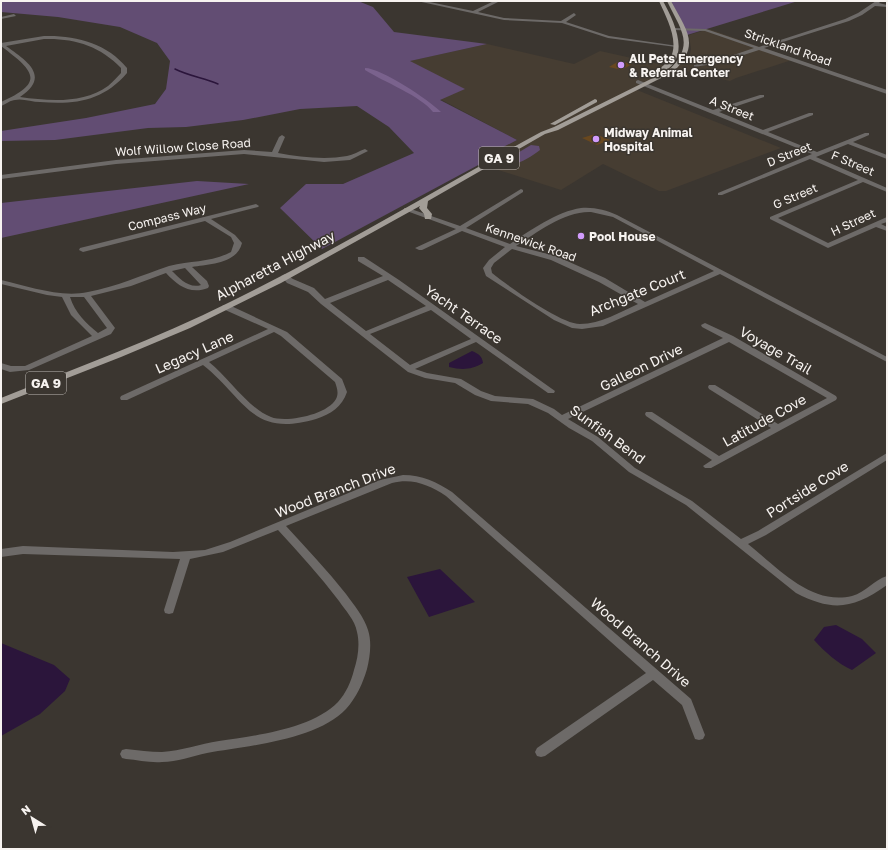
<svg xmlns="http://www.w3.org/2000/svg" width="888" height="850" viewBox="0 0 888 850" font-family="'Golos Text',sans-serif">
	<rect width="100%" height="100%" fill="#3b3630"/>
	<!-- built -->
	<path fill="#463d32" d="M709,29L795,59L736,78L730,81L672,68L637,90L781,148L666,191H659L603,164L561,190L483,165L482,163L486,156L517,140L440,99L464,89L409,61L487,44L574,64L600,51L672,67L689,59L691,49L689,35Z"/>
	<!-- green -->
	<path fill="#624d73" d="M1,1H358L373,7L394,32L487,44L410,61L465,89L440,100L517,140L486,156L482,163L322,249L280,208L306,184H343L414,153L389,127L357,106L300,109L243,120L186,127L148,128L55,140L1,141V131L86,118L155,104L166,89L170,61L157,43L120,27L58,17L1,12Z
		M671,1H798L687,35Z
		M531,145L539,146L540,150C530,157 515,169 504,161Z
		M197,181L249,184L1,238V203Z"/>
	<!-- forest -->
	<path fill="#7a628d" d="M365,68C381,68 429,100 441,112H433C421,96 384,82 365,70Z"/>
	<!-- water -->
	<path fill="#2b153b" d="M472,351C479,354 482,356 483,363C471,370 462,370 449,367V363Z
		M440,569L475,602L429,617L407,577Z
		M836,625L862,639L876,653L852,670C837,663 826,653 814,640L824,627Z
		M1,643L54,665L70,679L65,691L40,714L1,736Z"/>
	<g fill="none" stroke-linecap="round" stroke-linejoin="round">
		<!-- stream -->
		<path stroke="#2b153b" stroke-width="1.5" d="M175,69C189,76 204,78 218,84"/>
	</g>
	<!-- building -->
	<path fill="#69481f" d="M619,61L632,64L622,70L609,67Z
		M595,134L610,140L597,145L582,138Z"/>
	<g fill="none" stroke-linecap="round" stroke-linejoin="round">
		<!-- street -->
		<path fill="#6d6a68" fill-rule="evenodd" d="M417,1H425L473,11L494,1H500L478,12L504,18L561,21L574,13L576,15L566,22L609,36L678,46L676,47L608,38L562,23L504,20Z
			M876,1H881L879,3L887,5V7L875,6L862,15L849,21L764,48L887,90V94L759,50L719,63L694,67V65L716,61L754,48L705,31L673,30L671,29L673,28L706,29L759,47L845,19L858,13Z
			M14,14L16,16L1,19V17Z
			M44,36C75,35 107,43 127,68V73C103,101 75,105 40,102C32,102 22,98 15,100C11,100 6,104 1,106V102C46,82 34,71 1,46V43ZM44,39C74,38 100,46 121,68V73C117,77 113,82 108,86C83,104 49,101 20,97C51,76 27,61 6,46Z
			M638,80L713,110L760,95H764V97L719,112L763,130L809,113H813V115L768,132L817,152L865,133H869V135L853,142L887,155V159L848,144L816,157L887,188V192L863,182L778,218L828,243L887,217V222L881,224L887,227V231L876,227L828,248L770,219V217L858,180L810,159L722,195H718V193L812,154L636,83V81Z
			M282,135L285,137L278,153C300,157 325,160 347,156C353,155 359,151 365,149L368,151L350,160L324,162L244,154L116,164L1,179V175L116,160L244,150L272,152L279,137Z
			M521,189L523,190V192L466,228L510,244C529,231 558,211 581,208C594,207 606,210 617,215L887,357V362L720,274L603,326L582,329L572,328L554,320L486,276L483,268L489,260L505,247L462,231L422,250H419L415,248L456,229L404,210V208H408L460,226ZM591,212L613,217L714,271L645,302L605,278L556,256L516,246C538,232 564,211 591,212ZM512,249L551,260L599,282L638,304C620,312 601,324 580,324C561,324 508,286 492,273L491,268L494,263Z
			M256,204L259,206L258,207L211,219L235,235L242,243C237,264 209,264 192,267L207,281L209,286L208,288C190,295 177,285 166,273L131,286L91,296L115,328L111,334L29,370L10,372L1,369V363L11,366H25L92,336L71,315L62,297L47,295L1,284V280C28,286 60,298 88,292C116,287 142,275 169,266C192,260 210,263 231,252L234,243L231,237L205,221L83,252L79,250L80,248ZM185,268L200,284L201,285C189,289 179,278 172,271ZM70,297H84L107,328L98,333C86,323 75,313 70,297Z
			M358,257H364L399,280L555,391L554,393H548L476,342L415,369L427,373L461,379L481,391L495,396L533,399L554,409L562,415L723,338L702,327L701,325L705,323L733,336L836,396L837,398L836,400L711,468H705L703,466L712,460L646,416L645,414L646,412H652L719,456L771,428L709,389L708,387L709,385H715L778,424L827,398L729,342L568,419L598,437L635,468L692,501L741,539L758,531L887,453V460L766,535L748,544C777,567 811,606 852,596C866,592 874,580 887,576V585C853,609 833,612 796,593L686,505L629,472L592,441L569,428L548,413L528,404L491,401L475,395L455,383L425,378L408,372L321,304L308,292L287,283L281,276L285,274L293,279L314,288L325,299L383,276L358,261ZM388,280L426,306L366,331L330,303ZM431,310L471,339L410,365L370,334Z
			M223,305H229L287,332L342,379L347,392C342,407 331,414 316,419C251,438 246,399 203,365L127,400H121L120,398L121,396L268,329L223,309L222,307ZM274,332L281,336L335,382C337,388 339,393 336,399C327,415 286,423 271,417C249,409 228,377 209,362Z
			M403,475C422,475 437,482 452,492L691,699L705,735L703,739L699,740L695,739L682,705L653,680L545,756L541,757L537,756L535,752L537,748L646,673L446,496C429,485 413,478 392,483L286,526C306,548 327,570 346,594C354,605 364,617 368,630C372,642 370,657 367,669C363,683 356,698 346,709C317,740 247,746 207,753C192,756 177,762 162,762C150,763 138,760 126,759L122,758L120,754L122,750L126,749C138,750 150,752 162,752C181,751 200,744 219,741C254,736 312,729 338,702C346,693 351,682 354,670C358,658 360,644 357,632C355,620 345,610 339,601C320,576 299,553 278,530L223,552L190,559L174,610L173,613L169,614L165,613L164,610L180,559L23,554L1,557V549L23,546L173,552L205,550L230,542L380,480Z"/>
		<!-- primary -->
		<path fill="#a29d97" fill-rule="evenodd" d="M659,1H663C675,23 693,60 659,74L656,72C661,67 666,64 670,59C680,41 666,17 659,1Z
			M667,1H671C687,31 701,45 673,72L558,130L545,134L428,201L427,208L432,214L431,219H425L424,214L419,208L420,206L281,283L190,328L121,357L1,404V398C78,367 156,339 230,302C336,250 437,189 541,132L554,127L669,70C696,44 680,29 667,1Z
			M595,99L597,100V102L555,125L550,124Z"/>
	</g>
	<!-- markers -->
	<g fill="#d29cfd" stroke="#3b3630" stroke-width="1.5">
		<circle cx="621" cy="65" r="4"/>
		<circle cx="596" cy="139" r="4"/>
		<circle cx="581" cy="236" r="4"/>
	</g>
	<g text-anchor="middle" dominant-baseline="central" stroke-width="3" stroke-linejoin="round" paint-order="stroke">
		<!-- far-street labels -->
		<g font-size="12" fill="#f7f3f0" stroke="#3b3630">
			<text transform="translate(788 47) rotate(19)">Strickland Road</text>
			<text transform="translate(732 108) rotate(22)">A Street</text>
			<text transform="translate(183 147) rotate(-4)">Wolf Willow Close Road</text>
			<text transform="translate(789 154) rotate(-22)">D Street</text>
			<text transform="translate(853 163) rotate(23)">F Street</text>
			<text transform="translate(795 196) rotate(-23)">G Street</text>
			<text transform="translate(167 217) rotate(-14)">Compass Way</text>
			<text transform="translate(853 222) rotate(-25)">H Street</text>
			<text transform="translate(531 242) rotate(19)">Kennewick Road</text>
		</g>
		<!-- far-poi labels -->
		<g font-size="12" font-weight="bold" fill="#f7f3f0" stroke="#3b3630" text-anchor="start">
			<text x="629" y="58">All Pets Emergency<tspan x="629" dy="14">&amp; Referral Center</tspan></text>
			<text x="604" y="132">Midway Animal<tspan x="604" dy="14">Hospital</tspan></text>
			<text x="589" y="236">Pool House</text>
		</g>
		<!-- shield labels -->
		<g fill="#3b3630" stroke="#bfbab6" stroke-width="1">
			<rect x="479" y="147" width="40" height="22" rx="3"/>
			<rect x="26" y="372" width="40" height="22" rx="3"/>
		</g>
		<g font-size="13" font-weight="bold" fill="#f7f3f0">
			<text x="499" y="158">GA 9</text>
			<text x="46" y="383">GA 9</text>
		</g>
		<!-- street labels -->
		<g font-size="14" fill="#f7f3f0" stroke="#3b3630">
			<text transform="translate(275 265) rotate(-28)">Alpharetta Highway</text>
			<text transform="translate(637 292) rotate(-22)">Archgate Court</text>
			<text transform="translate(464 314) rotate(35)">Yacht Terrace</text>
			<text transform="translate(776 350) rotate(30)">Voyage Trail</text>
			<text transform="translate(194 352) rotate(-24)">Legacy Lane</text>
			<text transform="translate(641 367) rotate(-26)">Galleon Drive</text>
			<text transform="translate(764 420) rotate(-29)">Latitude Cove</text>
			<text transform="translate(608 434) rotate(36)">Sunfish Bend</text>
			<text transform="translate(807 489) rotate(-32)">Portside Cove</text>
			<text transform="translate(335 490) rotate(-21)">Wood Branch Drive</text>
			<text transform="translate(641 642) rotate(41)">Wood Branch Drive</text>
		</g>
	</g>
	<!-- border -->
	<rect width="888" height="850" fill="none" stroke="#f7f3f0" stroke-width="4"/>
	<!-- north arrow -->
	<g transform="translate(32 818) rotate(323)" stroke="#3b3630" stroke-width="3" paint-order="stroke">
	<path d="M0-3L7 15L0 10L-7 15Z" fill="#f7f3f0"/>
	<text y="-6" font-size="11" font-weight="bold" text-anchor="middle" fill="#f7f3f0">N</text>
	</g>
</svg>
